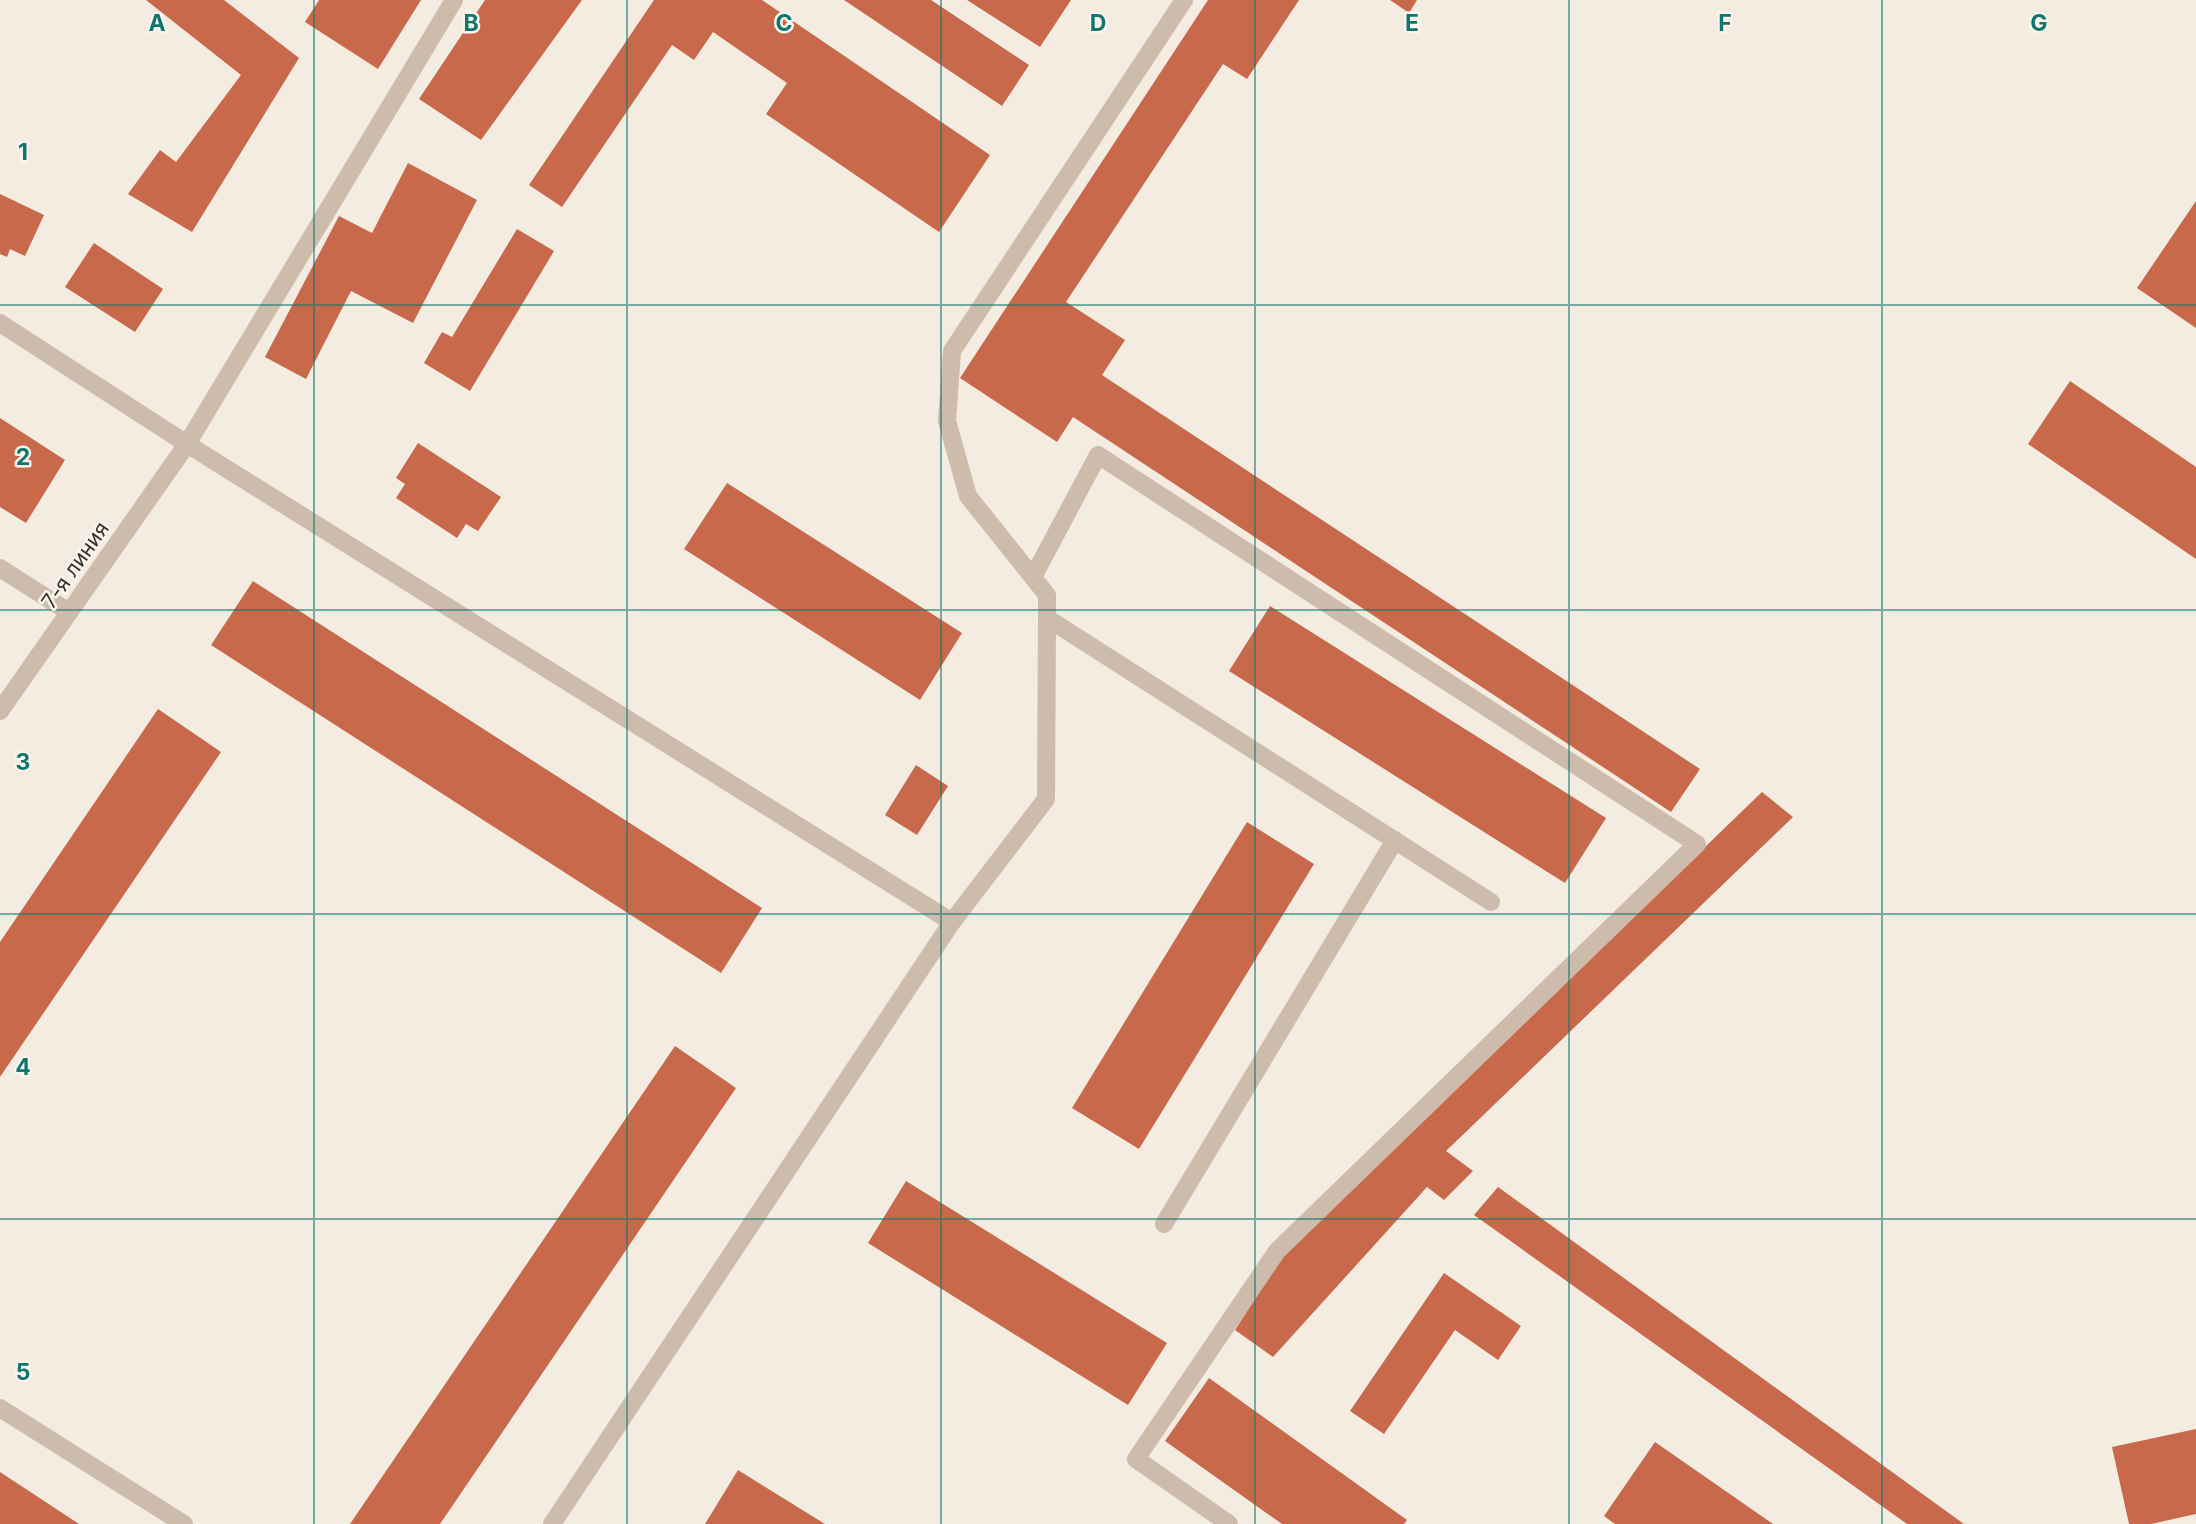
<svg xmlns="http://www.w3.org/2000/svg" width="2196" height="1524" viewBox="0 0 2196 1524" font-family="Inter,sans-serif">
	<rect width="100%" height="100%" fill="#f4ebe1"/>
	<!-- building -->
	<path fill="#c8694b" d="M146,0H224L299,58L192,232L128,194L160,150L176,162L241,75Z
		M319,0H421L378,69L305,22Z
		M485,0H582L481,140L419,99Z
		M654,0H762L990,155L939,232L766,114L787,83L713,32L694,60L672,45L562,207L529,185Z
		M844,0H931L1029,65L1002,106Z
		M967,0H1071L1040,47Z
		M1208,0H1299L1247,79L1223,64L1066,302L1125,340L1102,375L1700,769L1671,812L1073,417L1057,442L960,378Z
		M1390,0H1417L1409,13Z
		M408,163L477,200L413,323L351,291L306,379L265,357L339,216L372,233Z
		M0,194L44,215L25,256L10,249L7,257L0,254Z
		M2196,201V328L2137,288Z
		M517,229L554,251L470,391L424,363L442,332L452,337Z
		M94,243L163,289L135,332L65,287Z
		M2070,381L2196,467V559L2028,444Z
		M0,418L65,460L26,523L0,507Z
		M418,443L501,497L478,531L466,524L457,538L396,498L405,484L396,478Z
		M727,483L962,633L920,700L684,549Z
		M253,581L762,908L721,973L211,645Z
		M1270,606L1606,818L1565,883L1229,671Z
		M158,709L221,752L0,1077V942Z
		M916,765L948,786L917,835L885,815Z
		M1762,792L1793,817L1446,1151L1473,1171L1444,1200L1427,1187L1273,1357L1235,1330L1285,1252Z
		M1247,822L1314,864L1139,1149L1072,1108Z
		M675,1046L736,1088L440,1524H350Z
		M906,1181L1167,1343L1128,1405L868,1243Z
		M1498,1187L1964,1524H1907L1474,1215Z
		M1444,1273L1521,1326L1498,1360L1455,1330L1384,1434L1350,1411Z
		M1209,1378L1407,1520L1404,1524H1282L1165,1441Z
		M2196,1429V1514L2151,1524H2129L2112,1447Z
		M1655,1442L1773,1524H1615L1604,1516Z
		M738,1470L825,1524H705Z
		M0,1472L79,1524H0Z"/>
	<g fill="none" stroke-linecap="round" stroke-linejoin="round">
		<!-- lane -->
		<path stroke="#cdbbac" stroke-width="18" d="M187,444L454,0
			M0,568L69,612
			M1033,577L1098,455L1697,844L1277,1251L1136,1459L1229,1524
			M1047,618L1491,902
			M952,922L1046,799L1047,618V595L968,496L947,421L952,351L1184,0
			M1164,1224L1395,840
			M0,1408L184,1524"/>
		<!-- street -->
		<path stroke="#cdbbac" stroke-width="18" d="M0,323L187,444L952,922L552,1524
			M0,711L187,444"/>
	</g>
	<!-- grid -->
	<path fill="none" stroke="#0f766e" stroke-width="2" stroke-opacity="0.55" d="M314,0V1524M627,0V1524M941,0V1524M1255,0V1524M1569,0V1524M1882,0V1524M0,305H2196M0,610H2196M0,914H2196M0,1219H2196"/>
	<g text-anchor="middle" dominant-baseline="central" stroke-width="5" stroke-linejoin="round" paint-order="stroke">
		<!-- street labels -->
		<g font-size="21" fill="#3b302b" stroke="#fbf5ee">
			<text transform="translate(75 565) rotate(-55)">7-я линия</text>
		</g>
	</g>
	<g font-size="23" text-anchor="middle" font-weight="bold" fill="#0f766e" stroke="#fbf5ee" stroke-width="5" stroke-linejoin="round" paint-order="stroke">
		<text x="157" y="31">A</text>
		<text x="471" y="31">B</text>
		<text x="784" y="31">C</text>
		<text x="1098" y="31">D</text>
		<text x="1412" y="31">E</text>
		<text x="1725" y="31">F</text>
		<text x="2039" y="31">G</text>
		<text x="23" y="160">1</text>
		<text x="23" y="465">2</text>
		<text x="23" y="770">3</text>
		<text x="23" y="1075">4</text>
		<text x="23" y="1380">5</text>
	</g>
</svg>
